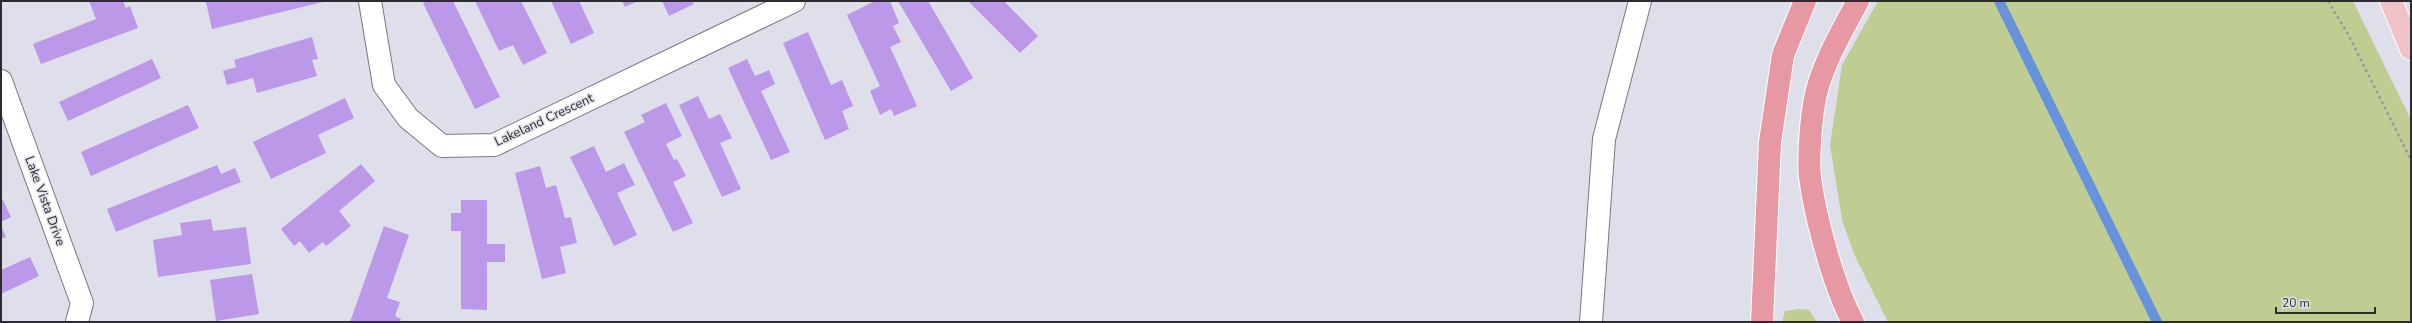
<svg xmlns="http://www.w3.org/2000/svg" width="2412" height="323" viewBox="0 0 2412 323" font-family="'Nunito Sans',sans-serif">
	<rect width="100%" height="100%" fill="#dfdfeb"/>
	<!-- green -->
	<path fill="#c0cd92" d="M1878,1H2353L2411,120V322H1888L1854,254L1842,220L1830,145L1842,65Z
		M1799,309L1809,310L1817,322H1782L1785,311Z"/>
	<g fill="none" stroke-linecap="round" stroke-linejoin="round">
		<!-- stream -->
		<path stroke="#6693db" stroke-width="10" d="M1999,1L2157,322"/>
	</g>
	<!-- building -->
	<path fill="#bc98e8" d="M89,1H123L126,8L130,6L138,28L41,64L33,44L96,19Z
		M327,1L212,29L206,2L210,1Z
		M428,1H453L500,97L475,109L423,3Z
		M475,1H521L547,53L523,65L513,45L499,51Z
		M551,1H579L594,33L571,44Z
		M622,1H638L625,7Z
		M662,1H692L694,4L669,16Z
		M875,1H890L899,23L893,26L901,42L890,47L917,106L894,116L891,109L880,115L870,91L880,86L847,15Z
		M898,1H928L973,78L951,91Z
		M968,1H1004L1038,36L1020,53Z
		M808,32L831,85L842,80L853,106L842,111L849,129L825,140L783,43Z
		M312,37L318,59L312,60L317,76L257,93L253,78L227,85L223,71L236,67L234,60Z
		M152,59L161,78L68,121L59,102Z
		M747,59L755,76L769,70L775,84L761,91L790,152L771,160L728,68Z
		M698,96L709,119L720,114L732,138L720,143L741,189L722,197L679,105Z
		M345,98L354,118L318,135L326,153L271,179L253,142Z
		M666,103L682,136L666,144L674,160L677,159L686,176L673,182L693,223L673,232L624,132L645,122L641,115Z
		M188,105L199,128L91,176L81,152Z
		M594,146L606,172L624,163L635,185L617,193L637,235L614,246L570,157Z
		M361,164L375,181L339,211L351,226L326,246L323,242L309,253L300,241L294,246L281,229Z
		M217,165L221,174L235,168L241,182L116,232L107,209Z
		M540,166L546,188L556,185L565,218L571,217L577,243L560,247L566,273L542,279L515,173Z
		M1,196L11,217L1,222Z
		M461,200H487V244H505V262H487V310L461,309V231H451V213H461Z
		M211,219L213,231L246,227L251,264L158,277L153,240L182,235L180,223Z
		M1,226L6,237L1,239Z
		M384,226L409,235L387,298L400,302L395,316L401,319L399,322H350Z
		M30,257L39,276L1,294V270Z
		M252,274L259,314L216,321L210,280Z"/>
	<g fill="none" stroke-linecap="round" stroke-linejoin="round">
		<defs>
			<path id="minor" d="M370,1L384,85L408,118L442,146L494,145L794,1
				M1,81L82,303L77,322
				M1591,322L1604,139L1640,1"/>
			<path id="major" d="M2391,1L2411,49"/>
			<path id="highway" d="M1762,322L1770,142L1783,55L1805,1
				M1853,322C1834,287 1815,217 1810,177C1808,162 1811,120 1814,104C1819,70 1842,31 1858,1"/>
		</defs>
		<!-- minor casing -->
		<use href="#minor" stroke="#787882" stroke-width="24"/>
		<!-- major casing -->
		<use href="#major" stroke="#fff" stroke-width="24"/>
		<!-- highway casing -->
		<use href="#highway" stroke="#fff" stroke-width="24"/>
		<!-- path -->
		<path stroke="#9a9aa3" stroke-width="2.5" stroke-dasharray="3 3" stroke-linecap="butt" d="M2328,1L2348,34L2411,160"/>
		<!-- minor -->
		<use href="#minor" stroke="#fff" stroke-width="22"/>
		<!-- major -->
		<use href="#major" stroke="#f1c2c8" stroke-width="22"/>
		<!-- highway -->
		<use href="#highway" stroke="#e799a3" stroke-width="22"/>
	</g>
	<g text-anchor="middle" dominant-baseline="central" stroke-width="3" stroke-linejoin="round" paint-order="stroke">
		<!-- street labels -->
		<g font-size="13" fill="#2c2c30" stroke="#dfdfeb">
			<text transform="translate(544 120) rotate(-25)">Lakeland Crescent</text>
			<text transform="translate(45 201) rotate(70)">Lake Vista Drive</text>
		</g>
	</g>
	<!-- border -->
	<rect width="2412" height="323" fill="none" stroke="#2c2c30" stroke-width="4"/>
	<!-- scale -->
	<path d="M2276 307v6h99v-6" fill="none" stroke="#2c2c30" stroke-width="2"/>
	<text x="2282" y="307" font-size="12" fill="#2c2c30" stroke="#dfdfeb" stroke-width="3" paint-order="stroke">20 m</text>
</svg>
